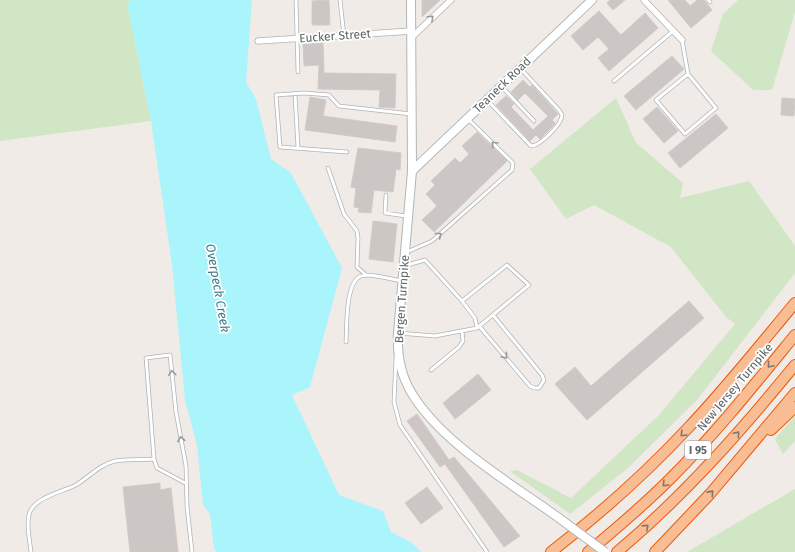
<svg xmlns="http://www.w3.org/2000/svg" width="795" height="552" viewBox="0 0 795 552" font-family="'Fira Sans',sans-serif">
	<rect width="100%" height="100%" fill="#f0ebe7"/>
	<!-- green -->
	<path fill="#d0e6c4" d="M0,0H129L128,8L151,121L0,141Z
		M738,0H795V12L772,90H753L711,51L723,14Z
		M616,98L636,143L683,183L680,198L749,181L795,246V273L697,400L628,468L570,514L510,471L517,470L571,498L659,415L735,324L726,317L671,247L594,205L566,219L530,169Z
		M795,416V441L783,454L775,439Z
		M795,489V552H687Z"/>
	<!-- water -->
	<path fill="#aaf4fc" d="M129,0H252L246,82L256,99L271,159L291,173L342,268L310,387L292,395L339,495L383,511L391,532L411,542L421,552H217L214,549L210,514L203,505L197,445L185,400L172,265L151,121L128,8Z"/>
	<!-- building -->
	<path fill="#ccc6c4" stroke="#d4cac5" d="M329,0L330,25H312V1Z
		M422,0H440L422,17Z
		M610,0H625L613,10L607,3Z
		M668,0H685L690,6L697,0H704L712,10L691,28Z
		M599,11L621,35L645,13L658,28L609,71L598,58L609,49L598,37L583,50L571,36Z
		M323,42L324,73L396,74L395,108L379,107L380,90L318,89L319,65L304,66L303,43Z
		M672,56L684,69L636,110L624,96Z
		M523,80L530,87L532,85L558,114L552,120L555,123L553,126L540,139L536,135L530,141L496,105L506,96L514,104L511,107L533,130L548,116L525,93L518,100L511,92Z
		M310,97L326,100L323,116L397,126L395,142L305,130Z
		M782,98L795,99L794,116L781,115Z
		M657,107L678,131L664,143L643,119Z
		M716,114L728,128L680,168L668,153Z
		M477,132L507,161L434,232L422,220L437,206L426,194L435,185L431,181L455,158L460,163L469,154L462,146Z
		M358,148L401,153L400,170L396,169L393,192L374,190L371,213L358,212L359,208L354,207L356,188L351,187Z
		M373,221L397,224L393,262L369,259Z
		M689,301L704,318L587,420L555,384L575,367L591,386Z
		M478,374L491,390L455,419L443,403Z
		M417,414L449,460L454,457L520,536L504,547L445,464L440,467L407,421Z
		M160,483V490L171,488L178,552H130L123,487Z
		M427,487L443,508L421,524L405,503Z"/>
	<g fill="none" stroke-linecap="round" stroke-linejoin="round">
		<defs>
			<path id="lane" d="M296,0L298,72
				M340,0L344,36
				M708,0L710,2
				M682,40L688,74L716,108L685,134L656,100L688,74
				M614,81L673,31
				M502,87L534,121
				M295,94L298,148
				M488,101L531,146C540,146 562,124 562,115L559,110L520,68
				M347,152L280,147L276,95L304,93L329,95L339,106L411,114
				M328,168L344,214L357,231L358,238L357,267L366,275
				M386,195L385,213L406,216
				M407,252L432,241L512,170L513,163L468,119
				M404,266L425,260L462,301
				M479,326L530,386L535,388H539L544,380L542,375L493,315
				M398,333L435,336L477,328L529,285L507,265L462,301L475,318L477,328
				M346,342C347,327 345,282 361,276C370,273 392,279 401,281
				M396,357L394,402L400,425L487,552
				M431,370L459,347L463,341L462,331
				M185,483L157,468L154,459L146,358L170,355L176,412L186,466L187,506L192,552
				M31,552C30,541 26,526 29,515C32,498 62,492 76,485C89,477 99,465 115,461C127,459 142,460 154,459"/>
			<path id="street" d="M644,0L682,40
				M412,37L451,0
				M258,41L412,31"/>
			<path id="secondary" d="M411,0L412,171L398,333C397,353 401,375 411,392C441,443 512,484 559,518
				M412,171L592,0"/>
			<path id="highway" d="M771,430L795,407
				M551,552C600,514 646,473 688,428C726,388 760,345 795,303
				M588,552C617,528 645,504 672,477C716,433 755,384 795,335
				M617,552C684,496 740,432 795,365
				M655,552L710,494L795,393"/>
		</defs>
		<!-- lane casing -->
		<use href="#lane" stroke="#afb4b6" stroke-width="4.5"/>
		<!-- street casing -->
		<use href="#street" stroke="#afb4b6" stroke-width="7"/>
		<!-- secondary casing -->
		<use href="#secondary" stroke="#b1b6b9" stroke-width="10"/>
		<!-- highway casing -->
		<use href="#highway" stroke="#ee5808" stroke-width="12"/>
		<!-- lane -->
		<use href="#lane" stroke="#fff" stroke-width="3"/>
		<!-- street -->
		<use href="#street" stroke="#fff" stroke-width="5.5"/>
		<!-- secondary -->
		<use href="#secondary" stroke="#fff" stroke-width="8"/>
		<!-- highway -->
		<use href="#highway" stroke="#f9bd94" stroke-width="10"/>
		<defs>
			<path id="secondary-bridge" d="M559,518L605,552"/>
		</defs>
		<!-- secondary-bridge casing -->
		<use href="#secondary-bridge" stroke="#b1b6b9" stroke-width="10" stroke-linecap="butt"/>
		<!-- secondary-bridge -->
		<use href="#secondary-bridge" stroke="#fff" stroke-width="8"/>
	</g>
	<!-- one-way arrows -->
	<defs><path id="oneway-chevron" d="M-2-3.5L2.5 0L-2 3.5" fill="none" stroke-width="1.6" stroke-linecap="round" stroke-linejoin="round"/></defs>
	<g stroke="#969b9c">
		<use href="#oneway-chevron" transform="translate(431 18) rotate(-43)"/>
		<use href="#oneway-chevron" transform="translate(494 144) rotate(-134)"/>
		<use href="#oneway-chevron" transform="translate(439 235) rotate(-38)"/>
		<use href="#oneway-chevron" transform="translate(505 356) rotate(50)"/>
		<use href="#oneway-chevron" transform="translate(172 373) rotate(-97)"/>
		<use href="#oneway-chevron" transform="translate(181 439) rotate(-100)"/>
	</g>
	<g stroke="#7d776f">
		<use href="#oneway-chevron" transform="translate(770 365) rotate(130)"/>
		<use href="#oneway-chevron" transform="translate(683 434) rotate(134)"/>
		<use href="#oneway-chevron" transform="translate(737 434) rotate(-49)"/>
		<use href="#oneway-chevron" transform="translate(665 484) rotate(135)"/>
		<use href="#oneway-chevron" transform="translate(711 493) rotate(-48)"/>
		<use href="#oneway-chevron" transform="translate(646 527) rotate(-42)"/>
	</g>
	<g text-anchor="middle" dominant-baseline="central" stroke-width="3.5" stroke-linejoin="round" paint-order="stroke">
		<!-- shield labels -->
		<rect fill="#fff" stroke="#8e9394" stroke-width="1" x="685" y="441" width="26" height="18" rx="3"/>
		<g font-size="11" font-weight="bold" fill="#5e6566">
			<text x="698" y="450">I 95</text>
		</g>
		<!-- street labels -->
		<g font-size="12" fill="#5e6566" stroke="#fff">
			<text transform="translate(335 36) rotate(-4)">Eucker Street</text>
			<text transform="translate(502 85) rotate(-44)">Teaneck Road</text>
			<text transform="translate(402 299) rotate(-86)">Bergen Turnpike</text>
			<text transform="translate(735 387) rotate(-50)">New Jersey Turnpike</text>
		</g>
		<!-- water labels -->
		<g font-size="13" font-style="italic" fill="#3a7e8c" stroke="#fff">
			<text transform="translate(218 288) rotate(80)">Overpeck Creek</text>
		</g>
	</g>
</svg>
